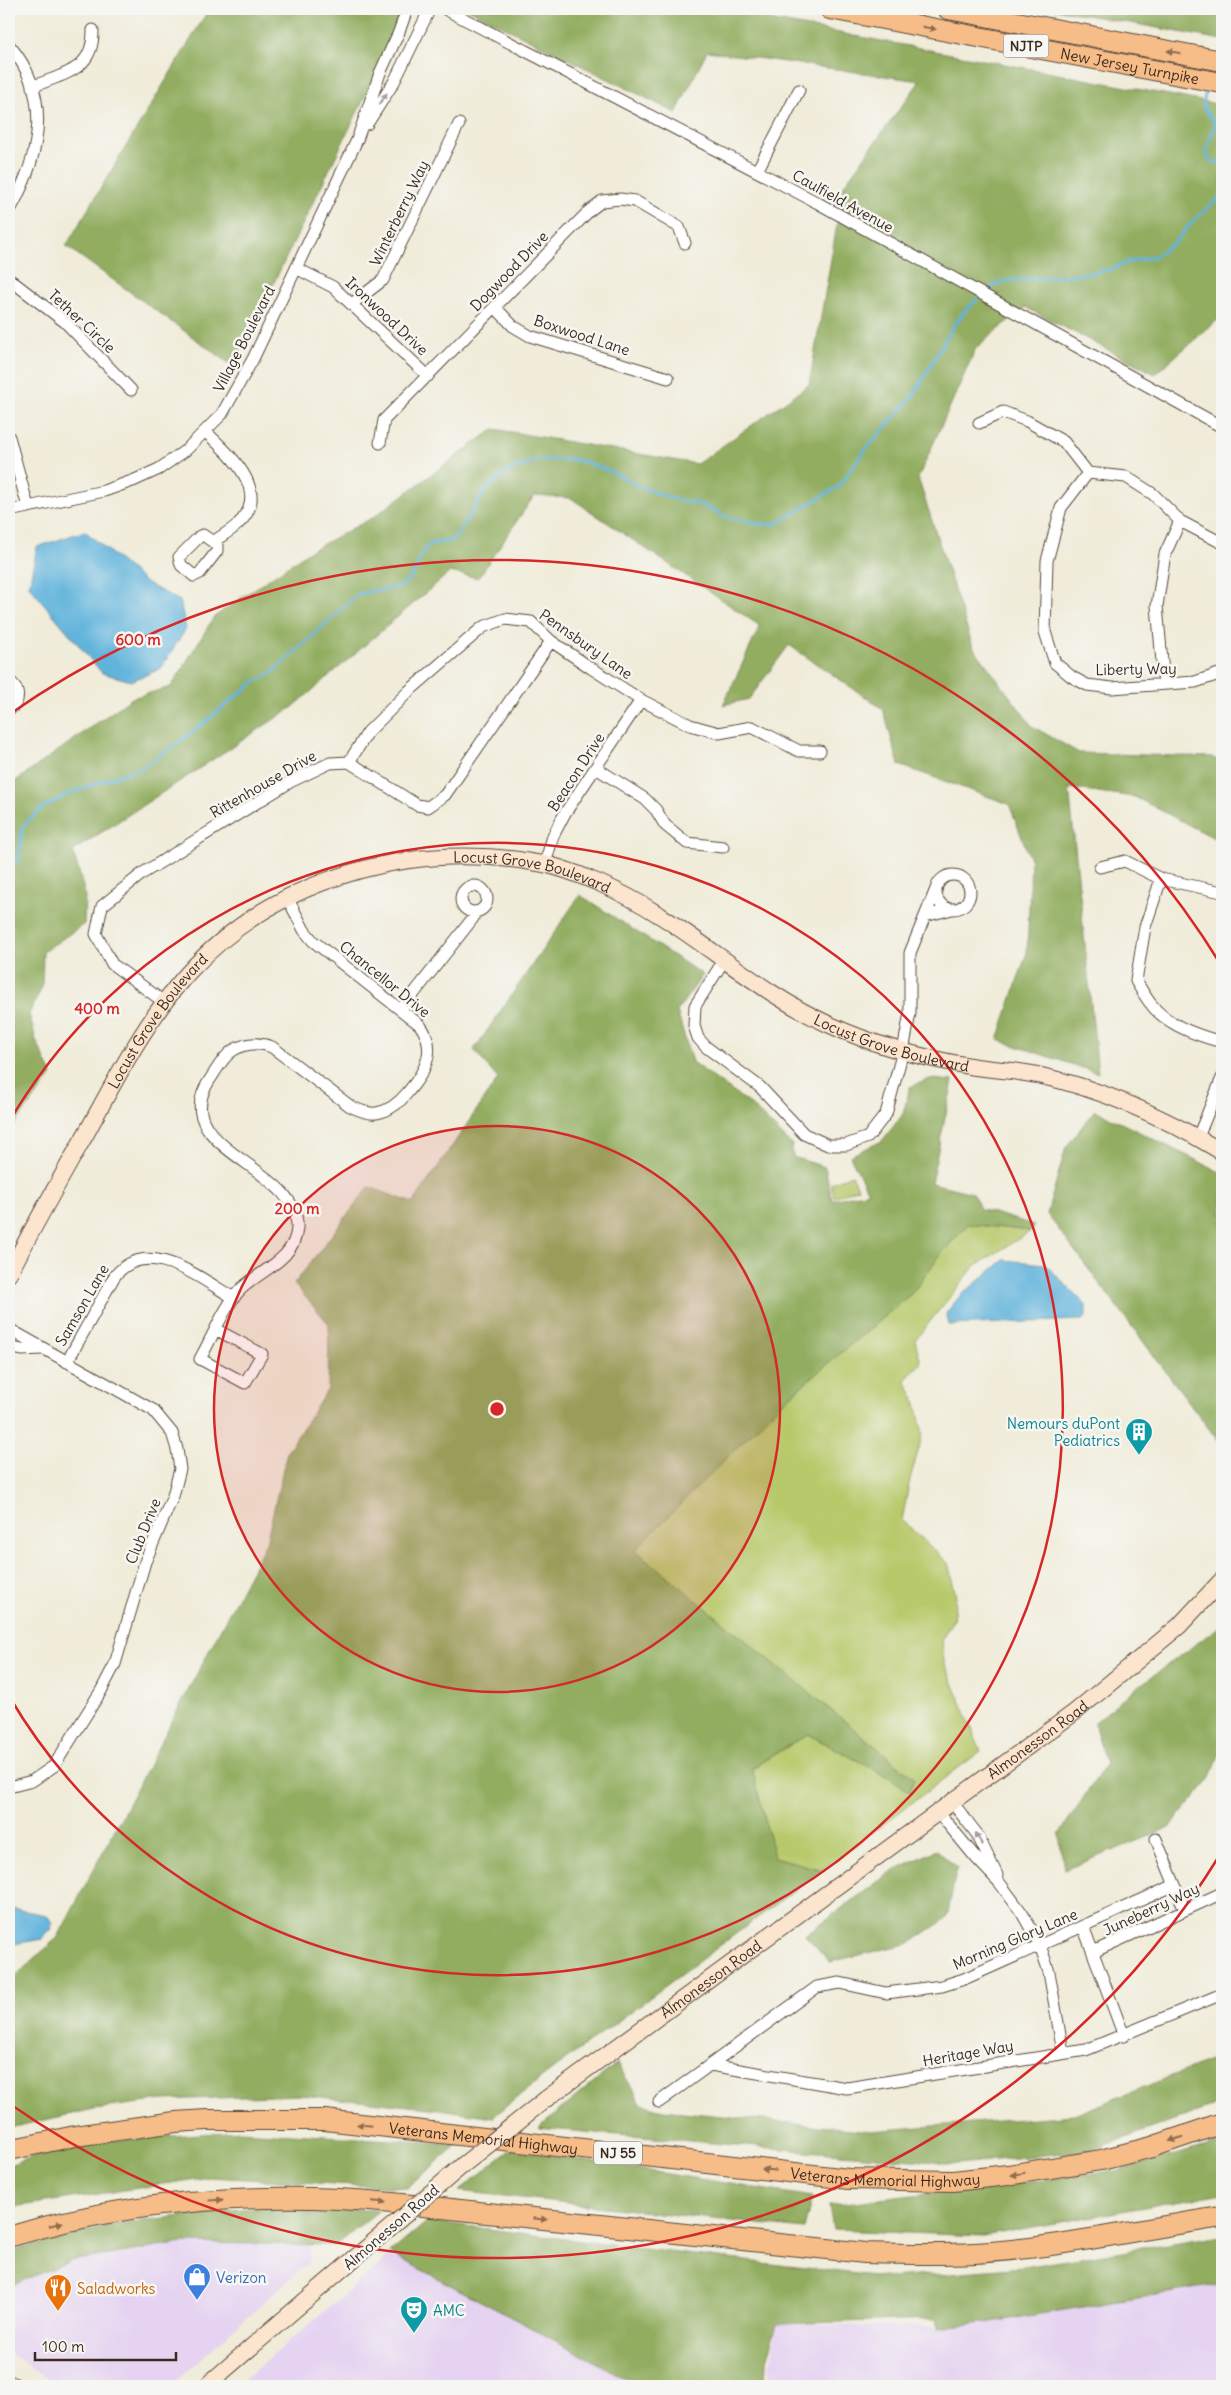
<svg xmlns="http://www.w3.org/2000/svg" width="1231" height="2395" viewBox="0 0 1231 2395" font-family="Delius,sans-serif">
	<rect width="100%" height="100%" fill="#f6f6f2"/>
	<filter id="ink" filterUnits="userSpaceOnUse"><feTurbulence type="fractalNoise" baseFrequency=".02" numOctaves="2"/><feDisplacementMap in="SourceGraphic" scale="10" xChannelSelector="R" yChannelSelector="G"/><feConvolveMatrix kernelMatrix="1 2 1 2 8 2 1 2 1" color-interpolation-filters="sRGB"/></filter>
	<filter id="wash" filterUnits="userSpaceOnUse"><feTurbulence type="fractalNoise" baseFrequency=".0096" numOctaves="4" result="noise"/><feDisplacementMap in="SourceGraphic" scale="20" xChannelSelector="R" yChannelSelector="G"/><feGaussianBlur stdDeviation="1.12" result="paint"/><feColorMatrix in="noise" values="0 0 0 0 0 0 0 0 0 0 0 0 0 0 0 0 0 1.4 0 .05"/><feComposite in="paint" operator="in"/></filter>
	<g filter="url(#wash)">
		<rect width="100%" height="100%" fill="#f0ecd9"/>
		<!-- built -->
		<path fill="#e5d3f1" d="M183,2243H310V2261L170,2386H60L9,2353V2286L70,2261Z
			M390,2253L641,2386H236L382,2263Z
			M1222,2285V2386H769V2365L777,2324L938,2327Z"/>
		<!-- green -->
		<path fill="#b8c96c" stroke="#7a7a45" d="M852,1175L858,1188L834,1197L831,1183Z
			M968,1224L1031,1231L975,1266L915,1340L921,1363L905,1380L915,1400L923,1434L910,1479L902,1520L948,1563L956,1596L953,1620L942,1638L944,1661L981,1751L822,1870L774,1857L752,1769L808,1734L892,1779L910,1792L914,1778L634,1550L779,1405L912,1293L941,1254Z"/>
		<!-- forest -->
		<path fill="#92ad60" stroke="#666c3f" d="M209,9H408L233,366L66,246Z
			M468,9H712L1222,105V316L1155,374L1025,307L976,348L918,478L973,647L1032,726L1079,753L1212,757L1222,763V842L1135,797L1069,788L1098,1073L998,1040L1027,952L1031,861L1009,804L899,765L883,709L789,645L749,699L723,705L760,626L571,498L534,496L478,578L450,572L293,707L73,851L85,894L84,924L43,952L42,987L29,1014L36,1040L52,1075L9,1132V786L132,698L171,687L214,617L308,552L372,518L494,429L697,464L809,385L844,185L920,81L707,51L676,113Z
			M1055,9H1222V40Z
			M580,895L703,975L677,1011L692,1062L751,1105L792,1145L793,1157L825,1167L832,1200L868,1192L850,1156L882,1141L903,1114L910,1087L930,1079L953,1081L931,1183L973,1193L980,1209L1034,1225L1031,1231L968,1224L941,1254L912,1293L779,1405L635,1550L914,1778L910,1792L892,1779L808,1734L752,1768L774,1857L822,1870L540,2079L493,2117L439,2109L300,2095L163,2100L94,2109L9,2128V1982L58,1937L266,1543L287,1452L328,1389L329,1324L294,1284L369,1187L413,1203L498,1079L474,1050Z
			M1095,1110L1222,1173V1446L1047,1214L1066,1147Z
			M1222,1625V1747L1210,1779L1169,1828L1064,1870L1059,1834L1106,1764L1094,1723L1139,1686Z
			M937,1850L957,1868L947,1918L910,1943L830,1962L805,1935L894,1870Z
			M1222,2056V2103L1092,2150L958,2164L538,2128L617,2063L642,2104L663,2110L870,2131L1074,2115Z
			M240,2131L458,2144L407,2188L210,2177L20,2206L9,2210V2165L69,2144Z
			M1222,2142V2193L983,2236L833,2230L829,2205L1116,2171Z
			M511,2149L812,2197L804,2229L459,2191Z
			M250,2208L379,2210L337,2245L183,2243L70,2261L9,2286V2252L114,2224Z
			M428,2221L626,2247L891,2278L1024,2267L1222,2235V2284L985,2323L938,2327L936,2319L777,2324L766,2360L765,2386H641L390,2253Z"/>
		<!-- water -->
		<path fill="#60b3db" stroke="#4e6e7c" d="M85,531L146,583L180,601L186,629L160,669L131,681L102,673L29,586L37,547Z
			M1004,1260L1045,1264L1086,1305V1317L1082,1320L949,1325L946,1313L960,1296Z
			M9,1908L47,1915L52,1923L51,1930L42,1939L9,1945Z"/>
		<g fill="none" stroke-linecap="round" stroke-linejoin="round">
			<!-- stream -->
			<path stroke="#60b3db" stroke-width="3" d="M1205,94L1203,107L1215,124L1206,153L1211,161L1222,163
				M985,292L1000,282L1006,281L1093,273L1111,269L1125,263L1155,256L1174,243L1192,222L1222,195
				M9,868L16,863L20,852L22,827L41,809L70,793L145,766L189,735L254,682L272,673L358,594L401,586C421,573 415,558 428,546C435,539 446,545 454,539L487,489L508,471L536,461L568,459L582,461L612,472L641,487L668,497L685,502H694L716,511L723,516L760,524H776L839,486L864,451L913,396L952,328L965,311L980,296"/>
		</g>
	</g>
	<g filter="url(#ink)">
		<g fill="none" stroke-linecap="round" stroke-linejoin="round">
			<defs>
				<path id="street" d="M445,9L816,202L1222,427
					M9,45C54,97 40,157 9,212
					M32,87C64,73 94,71 93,30
					M367,124L394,82L430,9
					M757,171L799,90
					M296,268L333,287L428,376
					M9,279L65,322L131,390
					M353,303L383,280L459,124
					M495,307L513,326L530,336L668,378
					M979,423L1003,412L1027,421L1064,442L1088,473
					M206,432C229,454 273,492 238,524C231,531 221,536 213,542L217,546V551L200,573L194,576L181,565L179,557L200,536L203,535L213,542
					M9,437L28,507
					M380,443L384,420L589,211L602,201L620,199L635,201L679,227L685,243
					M9,511L104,491L135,480L159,469L186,450L222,414L253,359L357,140L380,73L399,32L407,9
					M1222,543L1180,521L1153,494L1126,477L1088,473L1061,508L1047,561L1045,632L1055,663L1072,677L1087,685L1112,688L1195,682L1222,673
					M9,681C20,688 21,702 9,710
					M1164,684L1157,606L1165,554L1180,521
					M349,762L368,732L409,691L483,627L505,619L531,622L551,641L591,668L641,700L690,725L719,733L752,727L799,751H820
					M596,768L645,799L656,810L665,825L687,843L723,847
					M545,864L553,836L565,813L641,700
					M1100,867L1125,861L1161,879L1222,892
					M936 892a17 17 0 1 1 34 0a17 17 0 1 1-34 0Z
					M1161,879L1145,927L1136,981C1141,989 1145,997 1151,1004C1166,1025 1199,1036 1222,1042
					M461 899a13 13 0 1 1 26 0a13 13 0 1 1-26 0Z
					M936,889L925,916L952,909
					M724,960L695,1006L694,1026L698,1038L706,1047L760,1087L804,1134L828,1145H846L868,1137L886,1114L903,1051L910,1013V953L925,916
					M164,1002L112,964L96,934L102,906L143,873L290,782L330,763L349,762L417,805L428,807L445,795L551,641
					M401,1010L473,918L474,912
					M1198,1137L1222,1078
					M9,1329L153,1410L172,1433L177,1449L180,1469L173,1496L145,1562L115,1664L101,1691L54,1766L32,1781L9,1787
					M217,1330L262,1354L245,1383L200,1359C212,1338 224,1307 240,1290C260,1270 295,1260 297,1228C301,1167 165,1149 209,1081C216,1071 222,1058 232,1051C245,1043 259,1042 272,1047L350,1106C358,1110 367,1114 376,1113C390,1111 400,1102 408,1092C425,1072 438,1049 420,1025L313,941L304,930L288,899
					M9,1347L22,1350L42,1349
					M67,1362L114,1277C147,1235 199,1278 234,1298
					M952,1802L977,1834L997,1875
					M938,1812L977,1859L999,1882L1022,1913L1040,1945L1049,1972L1063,2052
					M1156,1839L1185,1910
					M1083,1926L1124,2036
					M1093,1952L1222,1893
					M710,2065L847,2088L1086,2050L1222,1994
					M659,2102L817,1987L840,1983L886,1993L942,1986L964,1979L1175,1885"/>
				<g id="secondary">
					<path id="s1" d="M9,1274C34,1225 61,1178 88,1130C118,1075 146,1020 188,973C276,876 416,839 543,864C562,867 582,876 599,883C683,918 746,987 828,1024C873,1045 922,1058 970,1066C992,1070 1015,1070 1037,1075C1104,1089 1164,1117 1222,1152"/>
					<path id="s2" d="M546,2099L1075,1712L1179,1626L1222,1580"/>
					<path d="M206,2386L364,2250"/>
				</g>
				<path id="primary" d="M9,2384L13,2386"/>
				<g id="highway">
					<path id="s3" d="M830,9L1222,83"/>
					<path d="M948,9L1222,61"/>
					<path id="s4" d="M9,2150L75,2136L175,2122L207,2120H325L849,2179L953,2181L1008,2175L1101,2160L1152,2147L1222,2123"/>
					<path d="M9,2237C116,2204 227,2194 339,2199C398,2202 457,2210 515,2216C632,2228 748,2241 865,2253C901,2254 938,2255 975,2253C1058,2248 1140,2229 1222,2217"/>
				</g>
			</defs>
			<!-- street casing -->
			<use href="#street" stroke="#56473a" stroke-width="13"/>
			<!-- secondary casing -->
			<use href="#secondary" stroke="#56473a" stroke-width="18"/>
			<!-- primary casing -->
			<use href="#primary" stroke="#56473a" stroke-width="19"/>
			<!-- highway casing -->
			<use href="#highway" stroke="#56473a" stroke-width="22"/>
			<!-- street -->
			<use href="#street" stroke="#fff" stroke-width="11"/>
			<!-- secondary -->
			<use href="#secondary" stroke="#fce5cf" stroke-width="16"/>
			<!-- primary -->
			<use href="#primary" stroke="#f7bd88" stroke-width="18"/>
			<!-- highway -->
			<use href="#highway" stroke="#f7bd88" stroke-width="20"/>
			<defs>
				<path id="secondary-bridge" d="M364,2250L463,2165L546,2099"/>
			</defs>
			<!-- secondary-bridge casing -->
			<use href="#secondary-bridge" stroke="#56473a" stroke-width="18" stroke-linecap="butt"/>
			<!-- secondary-bridge -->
			<use href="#secondary-bridge" stroke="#fce5cf" stroke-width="16"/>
		</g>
		<!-- one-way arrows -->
		<defs><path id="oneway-solid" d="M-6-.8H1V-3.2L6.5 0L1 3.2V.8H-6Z" transform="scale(1.25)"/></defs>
		<g fill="#906c4e">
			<use href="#oneway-solid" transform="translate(929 28) rotate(11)"/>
			<use href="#oneway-solid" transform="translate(1174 52) rotate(-169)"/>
			<use href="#oneway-solid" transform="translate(364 2125) rotate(-174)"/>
			<use href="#oneway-solid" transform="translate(1176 2139) rotate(162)"/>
			<use href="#oneway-solid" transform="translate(769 2170) rotate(-174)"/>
			<use href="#oneway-solid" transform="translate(1018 2174) rotate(170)"/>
			<use href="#oneway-solid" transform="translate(216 2200) rotate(-4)"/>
			<use href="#oneway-solid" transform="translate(379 2202) rotate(5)"/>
			<use href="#oneway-solid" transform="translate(540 2219) rotate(6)"/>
			<use href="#oneway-solid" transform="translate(56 2224) rotate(-15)"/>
		</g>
		<g fill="#a79f9a">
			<use href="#oneway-solid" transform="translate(383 99) rotate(-57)"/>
			<use href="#oneway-solid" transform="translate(979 1839) rotate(-121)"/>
		</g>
	</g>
	<!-- distance rings -->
	<circle cx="497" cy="1409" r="283" fill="#d62828" fill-opacity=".12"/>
	<g fill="none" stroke="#d62828" stroke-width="2.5">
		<circle cx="497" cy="1409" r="283"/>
		<path d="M9 1122A566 566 0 1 1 9 1696"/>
		<path d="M1221 1853A849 849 0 0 1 10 2104M10 714A849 849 0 0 1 1221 965"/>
	</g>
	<!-- icons -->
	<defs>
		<symbol id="building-pin" viewBox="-11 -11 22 30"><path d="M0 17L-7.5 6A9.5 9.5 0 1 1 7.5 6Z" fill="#0f9aa8" stroke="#f6f6f2"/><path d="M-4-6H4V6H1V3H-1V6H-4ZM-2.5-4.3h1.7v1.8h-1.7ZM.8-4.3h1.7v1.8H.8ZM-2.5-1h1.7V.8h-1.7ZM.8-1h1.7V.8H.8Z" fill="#fff"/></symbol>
		<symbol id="shop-pin" viewBox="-11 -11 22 30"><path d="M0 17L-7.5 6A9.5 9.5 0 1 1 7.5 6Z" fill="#3f7fe0" stroke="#f6f6f2"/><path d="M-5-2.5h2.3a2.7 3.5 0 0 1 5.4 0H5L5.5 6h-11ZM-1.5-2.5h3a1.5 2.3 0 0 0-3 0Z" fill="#fff"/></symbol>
		<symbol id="restaurant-pin" viewBox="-11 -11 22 30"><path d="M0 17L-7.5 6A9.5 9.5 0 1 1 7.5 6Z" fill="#e8710a" stroke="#f6f6f2"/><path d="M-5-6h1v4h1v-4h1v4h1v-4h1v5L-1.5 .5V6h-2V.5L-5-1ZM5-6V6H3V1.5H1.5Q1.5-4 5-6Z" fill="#fff"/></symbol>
		<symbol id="theatre-pin" viewBox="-11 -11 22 30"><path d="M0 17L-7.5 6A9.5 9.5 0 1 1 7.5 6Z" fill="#0f9aa8" stroke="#f6f6f2"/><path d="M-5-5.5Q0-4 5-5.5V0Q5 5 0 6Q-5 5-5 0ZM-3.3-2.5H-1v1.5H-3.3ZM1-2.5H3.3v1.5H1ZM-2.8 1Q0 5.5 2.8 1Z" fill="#fff"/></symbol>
	</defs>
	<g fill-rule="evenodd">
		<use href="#building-pin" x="1123" y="1416" width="32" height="43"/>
		<use href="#shop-pin" x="181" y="2261" width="32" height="43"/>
		<use href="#restaurant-pin" x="42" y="2272" width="32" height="43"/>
		<use href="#theatre-pin" x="398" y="2294" width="32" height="43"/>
	</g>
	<g text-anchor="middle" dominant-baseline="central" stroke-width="5" stroke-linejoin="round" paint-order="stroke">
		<!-- shield labels -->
		<g fill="#f6f6f2" stroke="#73675e" stroke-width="1">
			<rect x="1003.5" y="34.5" width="45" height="23" rx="4"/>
			<rect x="594" y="2141.5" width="48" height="23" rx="4"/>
		</g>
		<g font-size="14" font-weight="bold" fill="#3b2a1e">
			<text x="1026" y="46">NJTP</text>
			<text x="618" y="2153">NJ 55</text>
		</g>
		<!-- street labels -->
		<g font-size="15" fill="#3b2a1e" stroke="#f6f6f2">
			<text stroke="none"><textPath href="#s3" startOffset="305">New Jersey Turnpike</textPath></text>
			<text transform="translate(843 201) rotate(29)">Caulfield Avenue</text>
			<text transform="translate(399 213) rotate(-64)">Winterberry Way</text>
			<text transform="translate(509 271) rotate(-46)">Dogwood Drive</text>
			<text transform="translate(387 316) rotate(43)">Ironwood Drive</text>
			<text transform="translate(82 321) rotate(43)">Tether Circle</text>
			<text transform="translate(582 335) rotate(18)">Boxwood Lane</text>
			<text transform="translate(244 339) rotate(-63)">Village Boulevard</text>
			<text transform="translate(586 644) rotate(35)">Pennsbury Lane</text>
			<text transform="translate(1136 669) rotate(-1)">Liberty Way</text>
			<text transform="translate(576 772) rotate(-57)">Beacon Drive</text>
			<text transform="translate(263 784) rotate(-30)">Rittenhouse Drive</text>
			<text stroke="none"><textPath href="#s1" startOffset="729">Locust Grove Boulevard</textPath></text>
			<text transform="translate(385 979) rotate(39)">Chancellor Drive</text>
			<text stroke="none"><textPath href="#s1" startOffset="294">Locust Grove Boulevard</textPath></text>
			<text stroke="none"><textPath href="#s1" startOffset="1134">Locust Grove Boulevard</textPath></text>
			<text transform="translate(82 1305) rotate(-60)">Samson Lane</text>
			<text transform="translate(143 1531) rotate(-68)">Club Drive</text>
			<text stroke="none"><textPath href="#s2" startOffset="609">Almonesson Road</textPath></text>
			<text transform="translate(1151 1909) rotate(-25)">Juneberry Way</text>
			<text transform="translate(1015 1939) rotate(-23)">Morning Glory Lane</text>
			<text stroke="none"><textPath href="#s2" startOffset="204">Almonesson Road</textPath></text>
			<text transform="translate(968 2053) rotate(-10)">Heritage Way</text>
			<text stroke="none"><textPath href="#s4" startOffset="478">Veterans Memorial Highway</textPath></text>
			<text stroke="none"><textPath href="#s4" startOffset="882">Veterans Memorial Highway</textPath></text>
			<text transform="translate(391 2227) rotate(-41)">Almonesson Road</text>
		</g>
		<!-- culture labels -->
		<g font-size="15" fill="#0d838f" stroke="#f6f6f2" text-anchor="end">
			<text x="1120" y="1423">Nemours duPont<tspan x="1120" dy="17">Pediatrics</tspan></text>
			<text x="433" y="2310" text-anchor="start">AMC</text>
		</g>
		<!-- shop labels -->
		<g font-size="15" fill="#366cbe" stroke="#f6f6f2" text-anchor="start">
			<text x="216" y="2277">Verizon</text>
		</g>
		<!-- food labels -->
		<g font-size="15" fill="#c56008" stroke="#f6f6f2" text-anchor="start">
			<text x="77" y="2288">Saladworks</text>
		</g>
	</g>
	<circle cx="497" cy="1409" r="8" fill="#d62828" stroke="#f6f6f2" stroke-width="2.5"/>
	<g font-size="15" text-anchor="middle" font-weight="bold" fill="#d62828" stroke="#f6f6f2" stroke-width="5" stroke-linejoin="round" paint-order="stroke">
		<text x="138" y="645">600 m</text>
		<text x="97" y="1014">400 m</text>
		<text x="297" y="1214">200 m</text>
	</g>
	<!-- margin -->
	<rect width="1231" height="2395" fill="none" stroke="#f6f6f2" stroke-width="30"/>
	<!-- scale -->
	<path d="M35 2352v8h141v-8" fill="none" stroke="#3b2a1e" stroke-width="2.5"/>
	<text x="42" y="2352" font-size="15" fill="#3b2a1e" stroke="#f6f6f2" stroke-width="4" paint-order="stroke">100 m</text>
</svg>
